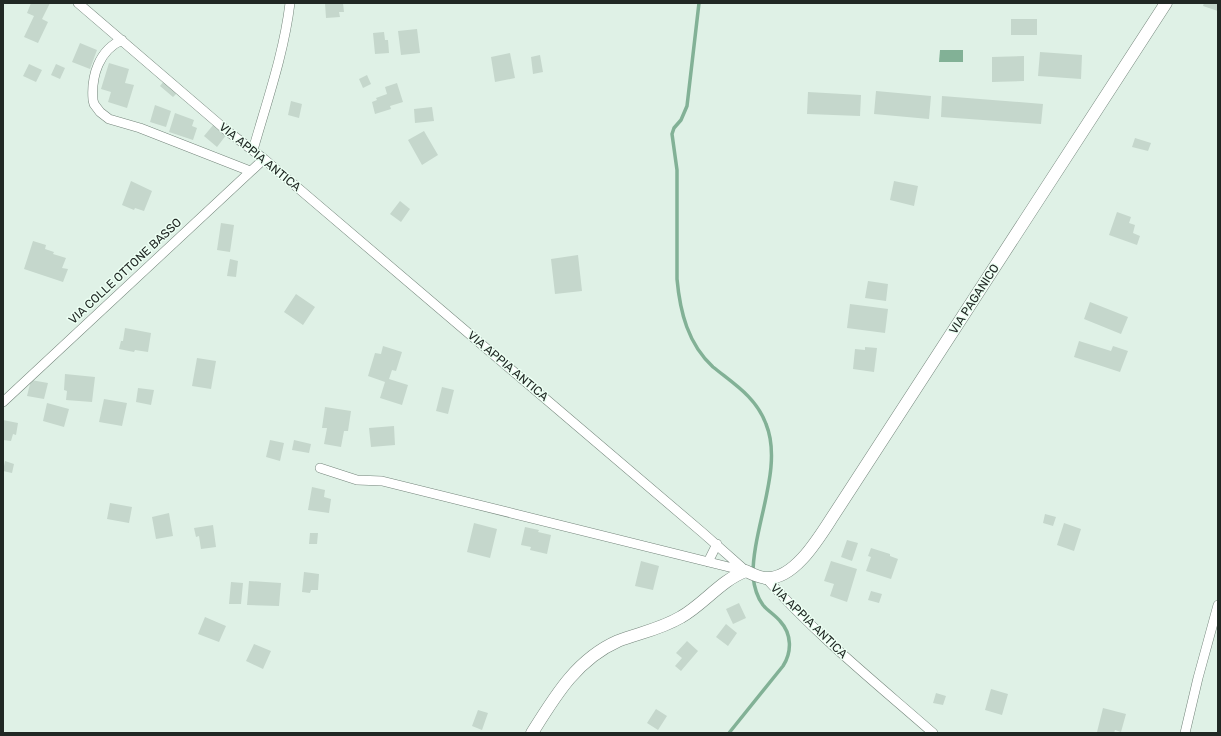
<svg xmlns="http://www.w3.org/2000/svg" width="1221" height="736" viewBox="0 0 1221 736" font-family="Rubik,sans-serif">
	<rect width="100%" height="100%" fill="#dff1e6"/>
	<!-- water -->
	<path fill="#82b196" d="M940,50H963V62H939Z"/>
	<g fill="none" stroke-linecap="round" stroke-linejoin="round">
		<!-- stream -->
		<path stroke="#82b196" stroke-width="3.5" d="M699,3L687,106L681,120L674,128L672,134L677,170V279C680,312 688,344 713,367C734,384 756,397 766,424C784,468 752,528 753,576C754,586 757,597 763,605C768,611 775,615 780,621C792,634 792,652 783,666L729,733"/>
	</g>
	<!-- building -->
	<path fill="#c5d7cc" d="M31,3H50L42,19L48,22L38,43L24,37L34,16L27,13Z
		M325,3H343L344,12H339L340,17L326,18Z
		M1204,3H1218V11L1203,6Z
		M1011,19H1037V35H1011Z
		M417,29L420,53L401,55L398,31Z
		M384,32L385,40H388L389,53L375,54L373,33Z
		M80,43L97,50L90,69L72,62Z
		M1040,52L1082,55L1081,79L1038,76Z
		M510,53L515,78L495,82L491,57Z
		M540,55L543,72L533,74L531,57Z
		M1024,56V81L992,82V57Z
		M109,63L129,69L125,83L134,85L127,108L108,102L111,92L101,89Z
		M29,64L42,70L36,82L23,76Z
		M56,64L65,68L60,79L51,75Z
		M367,75L371,84L363,88L359,79Z
		M164,81L178,92L173,97L160,86Z
		M397,83L403,102L390,106L391,109L375,114L372,102L377,100L376,98L387,94L385,87Z
		M876,91L931,96L929,119L874,114Z
		M808,92L861,95L860,116L807,114Z
		M942,96L1043,104L1041,124L941,117Z
		M291,101L302,104L299,118L288,115Z
		M155,105L171,111L166,127L150,122Z
		M432,107L434,121L415,123L414,109Z
		M175,113L194,120L192,126L197,128L193,140L169,132Z
		M214,124L227,134L217,147L204,136Z
		M424,131L438,155L422,165L408,140Z
		M1135,138L1151,143L1148,151L1132,147Z
		M131,181L152,191L144,211L135,208L134,210L122,205Z
		M894,181L918,186L914,206L890,200Z
		M400,201L410,209L401,222L390,214Z
		M1117,212L1131,217L1129,223L1135,225L1133,233L1140,236L1137,245L1109,235Z
		M221,223L234,225L230,252L217,250Z
		M33,241L46,245L45,249L54,252L53,254L66,258L62,268L68,269L63,282L24,269Z
		M578,255L582,291L555,294L551,259Z
		M230,259L238,261L236,277L227,276Z
		M868,281L888,284L886,301L865,298Z
		M296,294L315,307L303,325L284,312Z
		M1090,302L1128,317L1121,334L1084,319Z
		M850,304L888,309L885,333L847,328Z
		M125,328L151,333L148,352L135,350L134,352L119,349L121,341H123Z
		M1079,341L1111,351L1113,346L1128,351L1120,372L1074,357Z
		M383,346L402,352L396,371L392,370L389,379L408,385L402,405L380,398L385,382L368,376L375,353L381,354Z
		M865,347L877,348L874,372L853,369L855,349L865,350Z
		M197,358L216,361L211,389L192,386Z
		M65,374L95,377L92,402L66,400L67,391L64,390Z
		M31,380L48,383L44,399L27,396Z
		M442,387L454,390L448,414L436,411Z
		M138,388L154,390L151,405L136,402Z
		M104,399L127,403L122,426L99,422Z
		M47,403L69,409L64,427L43,421Z
		M325,407L351,411L348,431H344L341,447L324,444L327,428H322Z
		M3,420L18,423L16,435L13,434L11,441L3,440Z
		M394,426L395,445L371,447L369,428Z
		M270,440L284,443L280,461L266,457Z
		M294,440L311,444L309,453L292,450Z
		M5,461L14,464L12,473L3,471Z
		M312,487L325,490L324,497L331,499L329,513L308,510Z
		M110,503L132,507L129,523L107,519Z
		M169,513L173,536L156,539L152,517Z
		M1045,514L1056,517L1053,526L1043,523Z
		M474,523L497,529L490,558L467,552Z
		M1064,523L1081,529L1074,551L1057,545Z
		M213,525L216,547L201,549L199,536L196,537L194,528Z
		M525,527L539,530L538,532L551,535L547,554L530,550L531,547L521,545Z
		M310,533H318L317,544H309Z
		M847,540L858,543L852,561L841,557Z
		M871,548L890,554V556L898,559L891,579L866,571L871,557L868,556Z
		M641,561L659,566L653,590L635,586Z
		M831,561L857,569L847,602L830,596L834,584L824,581Z
		M304,572L319,574L318,590H311L310,593L302,592Z
		M249,581L281,583L279,606L247,605Z
		M231,582L243,583L241,604H229Z
		M871,591L882,594L879,603L868,600Z
		M739,603L746,618L733,624L726,609Z
		M205,617L226,626L219,642L198,634Z
		M726,624L737,633L728,646L716,637Z
		M687,641L698,651L681,671L675,666L682,658L676,653Z
		M254,644L271,651L263,669L246,661Z
		M991,689L1008,694L1002,715L985,710Z
		M936,693L946,696L943,705L933,703Z
		M1103,708L1126,714L1121,732L1115,730L1114,733L1097,732Z
		M656,709L667,716L658,730L647,723Z
		M478,710L488,713L482,730L472,726Z"/>
	<g fill="none" stroke-linecap="round" stroke-linejoin="round">
		<defs>
			<path id="minor" d="M78,3L226,130L264,159L703,533L746,571
				M122,40C99,50 91,76 93,100L94,104L100,112L109,119L140,128L250,171
				M253,150C267,101 284,53 290,3
				M3,402L264,159
				M320,468L357,480L382,481L745,571
				M708,562L717,544
				M766,578C816,635 876,683 933,733
				M1185,733L1198,678L1218,605"/>
			<path id="tertiary" d="M532,733C555,696 577,659 618,641C639,633 661,629 681,617C704,604 721,580 746,571C752,574 760,578 767,578C796,579 821,534 835,513L1166,3"/>
		</defs>
		<!-- minor casing -->
		<use href="#minor" stroke="#74857b" stroke-width="10"/>
		<!-- tertiary casing -->
		<use href="#tertiary" stroke="#74857b" stroke-width="13"/>
		<!-- minor -->
		<use href="#minor" stroke="#fff" stroke-width="9"/>
		<!-- tertiary -->
		<use href="#tertiary" stroke="#fff" stroke-width="12"/>
	</g>
	<g text-anchor="middle" dominant-baseline="central" stroke-width="3" stroke-linejoin="round" paint-order="stroke">
		<!-- street labels -->
		<g font-size="12" fill="#212824" stroke="#ecfff3">
			<text transform="translate(260 157) rotate(39)">VIA APPIA ANTICA</text>
			<text transform="translate(125 271) rotate(-43)">VIA COLLE OTTONE BASSO</text>
			<text transform="translate(974 299) rotate(-57)">VIA PAGANICO</text>
			<text transform="translate(508 366) rotate(40)">VIA APPIA ANTICA</text>
			<text transform="translate(809 621) rotate(44)">VIA APPIA ANTICA</text>
		</g>
	</g>
	<!-- border -->
	<rect width="1221" height="736" fill="none" stroke="#212824" stroke-width="8"/>
</svg>
